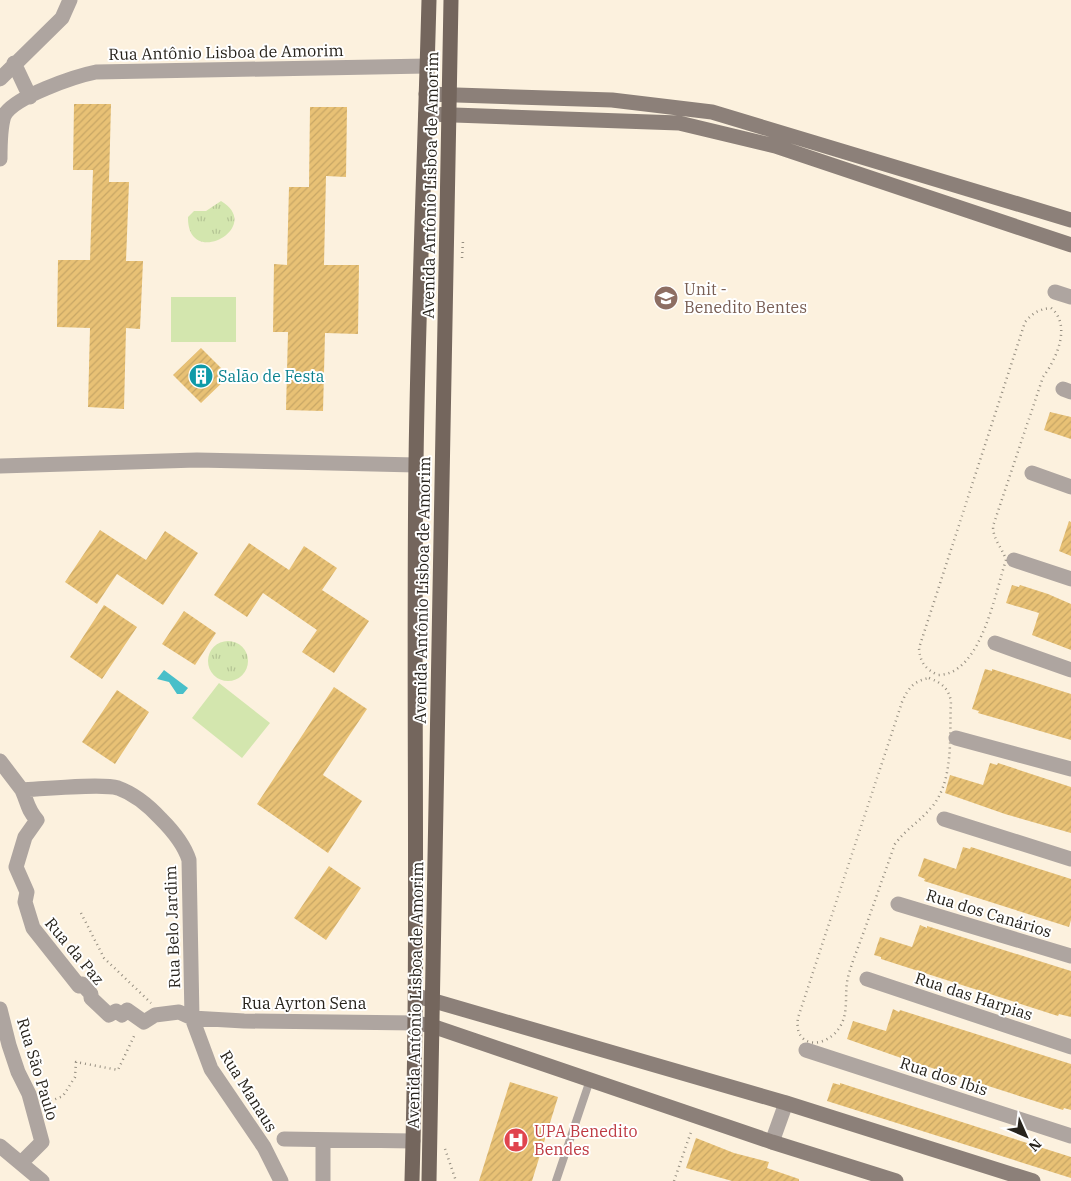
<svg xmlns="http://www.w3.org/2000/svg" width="1071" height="1181" viewBox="0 0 1071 1181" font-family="'IBM Plex Serif',serif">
	<defs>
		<pattern id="grass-tufts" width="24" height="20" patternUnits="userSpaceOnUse" patternTransform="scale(1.25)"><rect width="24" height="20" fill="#d3e6ae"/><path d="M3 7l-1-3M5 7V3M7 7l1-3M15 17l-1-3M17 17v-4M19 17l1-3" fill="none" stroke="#b5c595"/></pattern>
		<pattern id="building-hatch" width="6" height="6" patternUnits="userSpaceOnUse" patternTransform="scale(1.25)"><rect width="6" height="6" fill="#e8c175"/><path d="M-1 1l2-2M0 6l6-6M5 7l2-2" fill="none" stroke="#c7a665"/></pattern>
	</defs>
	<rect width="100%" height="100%" fill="#fcf1de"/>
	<!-- grass -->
	<path fill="url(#grass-tufts)" d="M221,201C265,227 187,270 188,217L194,211H206Z
		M208 661a20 20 0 1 1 40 0a20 20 0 1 1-40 0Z"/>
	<!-- pitch -->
	<path fill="#d3e6ae" d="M171,297H236V342H171Z
		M219,683L270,723L242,758L192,718Z"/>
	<!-- water -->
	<path fill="#48bfc9" d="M164,670L188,688L183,694H177L169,682L157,679Z"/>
	<!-- building -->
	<path fill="url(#building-hatch)" d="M74,104H111L109,182H129L126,261H143L140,329L126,328L124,409L88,407L90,328L57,327L58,260H90L93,170H73Z
		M310,107H347L346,177L326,176L324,265H359L358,334L325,333L323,411L286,410L288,332H273L274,264L287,265L289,187H309Z
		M201,348L229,376L201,403L173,375Z
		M1050,412L1071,417V439L1044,430Z
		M1069,521L1071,522V556L1059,551Z
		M100,530L146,560L165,531L198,553L163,605L117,574L97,604L65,582Z
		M249,543L289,570L304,546L337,568L322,590L369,621L334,673L302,652L317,630L263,593L247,617L214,595Z
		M1012,585L1019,587L1020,585L1048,594L1071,604V650L1032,635L1039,613L1006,603Z
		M104,605L137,627L102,679L70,657Z
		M184,611L216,633L195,665L162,644Z
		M985,669L992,671V669L1071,694V740L978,713L979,711L972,709Z
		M334,687L367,709L324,773L323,775L362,801L328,853L257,804Z
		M117,690L149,712L115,764L82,742Z
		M990,763L997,765L998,763L1071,787V833L1005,814L945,793L950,775L983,785Z
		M963,847L970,849L971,847L1071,879V920L1069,927L924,881L925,879L918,876L924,858L956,869Z
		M329,866L361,888L326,940L294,918Z
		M920,925L927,928V926L1071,971V1017L1059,1014L1058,1016L993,995L881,959V957L874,955L880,937L912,947Z
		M893,1009L899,1012L900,1010L1071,1064V1110L1064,1108L1063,1110L907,1060L847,1039L853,1021L886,1031Z
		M510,1082L558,1097L532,1181H479Z
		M833,1083L840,1085V1083L1071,1157V1178L827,1101Z
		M696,1138L734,1153L769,1162L767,1168L799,1179V1181H732L686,1168Z"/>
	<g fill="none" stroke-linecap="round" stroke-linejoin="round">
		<!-- path -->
		<path stroke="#958e80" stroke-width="2.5" stroke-dasharray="1 4" stroke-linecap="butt" d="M462,258L463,241
			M1051,308C1071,324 1058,357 1043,377L993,526C993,540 1002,547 1006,560C995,593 981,675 938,675C925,669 920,662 919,648L1025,322C1033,313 1039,309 1051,308Z
			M929,678C942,683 948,688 951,701C949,735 955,782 930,809C919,822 906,829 895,844C884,874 874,904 863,934C858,948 852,962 848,977C844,993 849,1010 841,1025C828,1049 793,1050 798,1018L902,702C908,688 914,681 929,678Z
			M81,913L104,958L151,1003
			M46,1103L63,1096L75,1077L76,1062L118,1070L135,1034
			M445,1149L456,1181
			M674,1181L692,1129"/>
		<!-- lane -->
		<path stroke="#aea5a0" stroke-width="8" d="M556,1181L590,1080"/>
		<!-- street -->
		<path stroke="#aea5a0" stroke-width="15" d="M14,63L30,97
			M0,79L62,18L70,0
			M0,159C0,146 0,128 4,116C13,97 76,76 96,72L427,66
			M1055,292L1071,297
			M1063,389L1071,392
			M0,466L197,460L416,465
			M1032,473L1071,487
			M1014,560L1071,579
			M995,643L1071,670
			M956,738L1071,769
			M0,761L22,790C42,789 102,783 118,788C135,794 149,806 161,819C173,831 184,844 189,860L192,1018L211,1069L264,1147L281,1181
			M22,790C28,803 27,809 37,820L25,837L16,867L27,892L25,902L33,928L79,986L82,984L91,994V998L109,1015L116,1011L122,1015L127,1010L144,1022L155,1015L179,1012L192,1018L244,1021L416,1023
			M944,819L1071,859
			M898,904L1071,956
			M867,979L1071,1047
			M0,1009L9,1045L18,1072L29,1094L42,1142L22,1162
			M806,1050L1071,1136
			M284,1139L413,1141
			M323,1140V1181
			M772,1142L786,1103
			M0,1146L42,1181"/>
		<!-- secondary -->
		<path stroke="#8c8079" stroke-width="15" d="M426,94L612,100L712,112L1071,220
			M426,114L679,123L775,146L1071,245
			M417,996L786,1103L1033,1181
			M416,1023L432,1026L772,1142L896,1181"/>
		<!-- primary -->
		<path stroke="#74665d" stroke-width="15" d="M412,1181C419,942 413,702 416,463C418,308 425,154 429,0
			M429,1181L451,0"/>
	</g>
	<!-- icons -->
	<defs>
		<symbol id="university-disc" viewBox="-11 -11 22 22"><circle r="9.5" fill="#8d6e63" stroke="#fff"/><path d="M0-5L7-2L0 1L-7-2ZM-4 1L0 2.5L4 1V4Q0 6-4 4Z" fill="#fff"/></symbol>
		<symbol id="building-disc" viewBox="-11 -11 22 22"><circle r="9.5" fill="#0f9aa8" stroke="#fff"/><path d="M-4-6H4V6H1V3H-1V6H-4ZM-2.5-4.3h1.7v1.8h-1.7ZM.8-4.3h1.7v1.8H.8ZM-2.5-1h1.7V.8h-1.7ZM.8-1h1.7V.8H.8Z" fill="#fff"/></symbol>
		<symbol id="hospital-disc" viewBox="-11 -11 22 22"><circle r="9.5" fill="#e0444e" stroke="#fff"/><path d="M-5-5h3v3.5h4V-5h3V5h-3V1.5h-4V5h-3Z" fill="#fff"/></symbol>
	</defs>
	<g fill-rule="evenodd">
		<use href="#university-disc" x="652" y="284" width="28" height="28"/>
		<use href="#building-disc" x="187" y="362" width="28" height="28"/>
		<use href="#hospital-disc" x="502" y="1126" width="28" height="28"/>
	</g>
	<g text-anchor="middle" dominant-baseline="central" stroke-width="4" stroke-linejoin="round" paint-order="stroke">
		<!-- street labels -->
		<g font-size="16" fill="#27231c" stroke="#fff">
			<text transform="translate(226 52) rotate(-1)">Rua Antônio Lisboa de Amorim</text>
			<text transform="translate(430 185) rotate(-89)">Avenida Antônio Lisboa de Amorim</text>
			<text transform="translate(422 590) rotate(-89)">Avenida Antônio Lisboa de Amorim</text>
			<text transform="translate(989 913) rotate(17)">Rua dos Canários</text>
			<text transform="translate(172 927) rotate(-92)">Rua Belo Jardim</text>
			<text transform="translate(75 951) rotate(50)">Rua da Paz</text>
			<text transform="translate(415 995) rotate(-89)">Avenida Antônio Lisboa de Amorim</text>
			<text transform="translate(974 996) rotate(18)">Rua das Harpias</text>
			<text x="304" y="1003">Rua Ayrton Sena</text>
			<text transform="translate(38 1069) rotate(73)">Rua São Paulo</text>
			<text transform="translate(944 1076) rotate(18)">Rua dos Ibis</text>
			<text transform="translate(249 1091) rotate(58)">Rua Manaus</text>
		</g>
		<!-- education labels -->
		<g font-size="16" fill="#785e54" stroke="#fff" text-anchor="start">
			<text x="684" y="289">Unit -<tspan x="684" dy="18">Benedito Bentes</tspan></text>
		</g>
		<!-- culture labels -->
		<g font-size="16" fill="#0d838f" stroke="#fff" text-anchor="start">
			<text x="218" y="376">Salão de Festa</text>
		</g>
		<!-- health labels -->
		<g font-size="16" fill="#be3a42" stroke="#fff" text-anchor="start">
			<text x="534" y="1131">UPA Benedito<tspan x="534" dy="18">Bendes</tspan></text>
		</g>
	</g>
	<!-- north arrow -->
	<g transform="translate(1026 1136) rotate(135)" stroke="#ffffff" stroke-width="4" paint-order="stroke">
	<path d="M0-4L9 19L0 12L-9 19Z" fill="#27231c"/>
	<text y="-8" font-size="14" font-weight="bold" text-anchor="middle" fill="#27231c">N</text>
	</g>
</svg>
